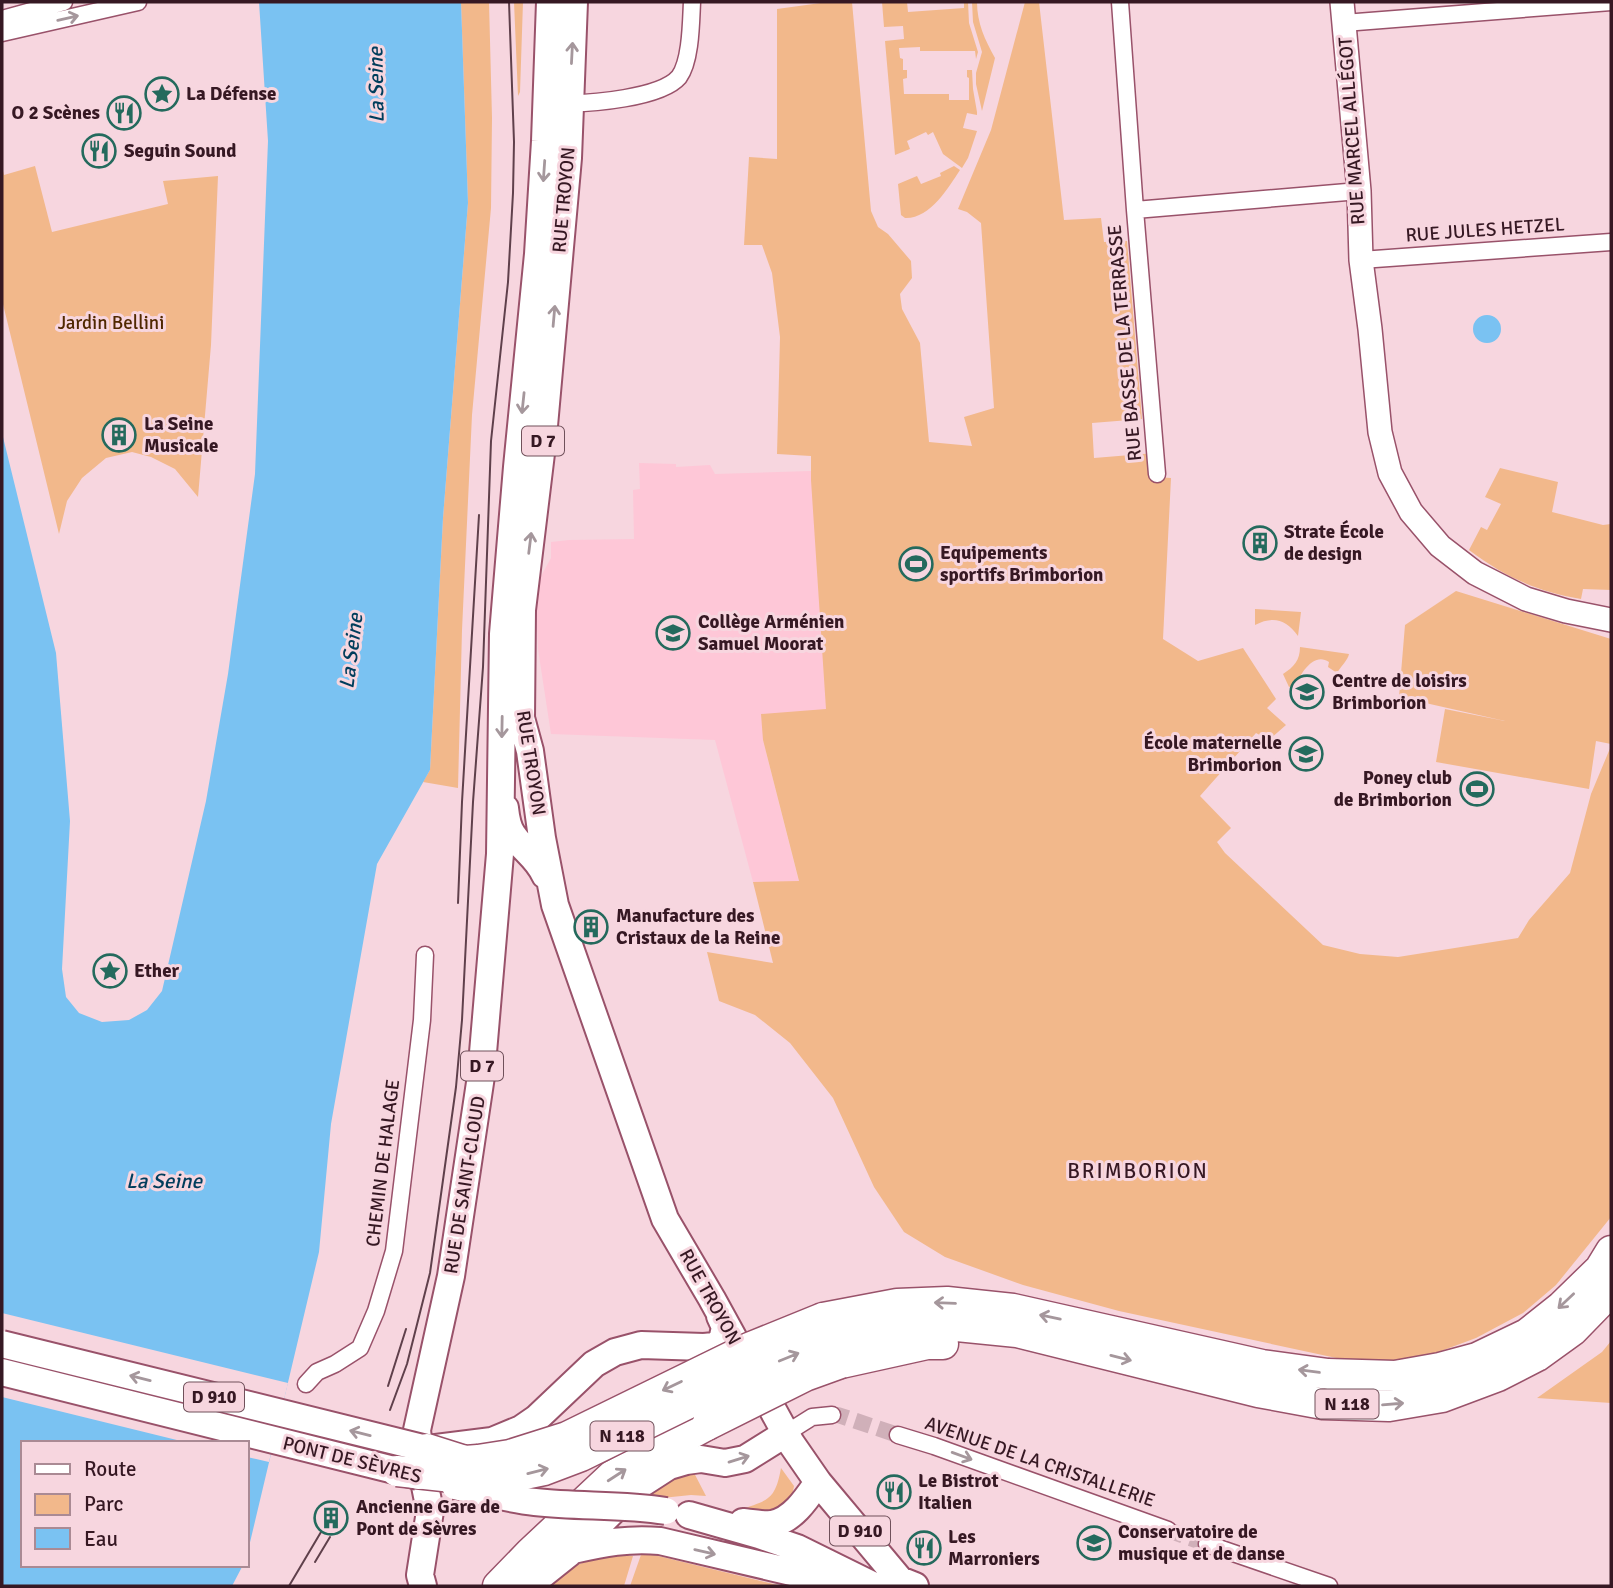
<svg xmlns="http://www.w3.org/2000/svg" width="1613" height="1588" viewBox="0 0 1613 1588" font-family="Signika,sans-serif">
	<rect width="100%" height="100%" fill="#f7d6df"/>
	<!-- built -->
	<path fill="#fec7d7" d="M639,463L676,464V467L710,465L715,474L843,470L862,742L763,740L799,882H753L715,740L551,734L538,649L535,587L551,558V542L569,540L634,539L633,490L640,489Z"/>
	<!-- green -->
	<path fill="#f2b88b" d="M461,2H489L492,118L491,208L472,415L462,630L458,788L423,782L430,770L443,518L468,203Z
		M514,2H523L520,92L518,96Z
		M828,2H852L871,211L878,227L888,234L911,261L912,278L900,294L902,309L920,343L929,442L972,446L964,417L994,408L981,223L967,212L958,209L991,130L1025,2H1039L1064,220L1101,218L1104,242L1127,241L1142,419L1092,423L1094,458L1155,453L1157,477L1171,478L1163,639L1198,661L1243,648L1276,699L1267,708L1286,725L1269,740L1256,733L1200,796L1231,828L1217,842L1225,853L1323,945L1360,954L1398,957L1518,938L1529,920L1570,873L1591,794L1611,746V1217L1556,1285L1523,1313L1476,1338L1433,1354L1392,1361L1355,1362L1119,1311L1023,1285L945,1257L904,1232L874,1187L833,1098L790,1043L755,1015L719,1001L707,952L773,963L753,882L799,881L763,740L761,714L826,709L811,480V456L777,454L780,337L772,273L762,245H744L749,157L777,159V9Z
		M882,2H907L908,12L964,8V2H968L969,23L978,52L976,59L975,51H920V47L899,48L900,58L903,59V70H907V78L903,79L904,94H949V100H969V78L967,77V70H972L973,89L977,112V115L967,113L963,128L977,131L968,158L962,168L943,154L933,132L928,135L926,132L907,141L910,149L895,155L885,41L904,39L903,26L884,27Z
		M972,2H977C977,23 985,40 995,58L982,111L976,84V73L982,52L973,22Z
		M35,166L52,232L168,204L163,181L218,176L211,345L198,497L175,469L151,457L132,452L106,458L82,478L67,501L59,534L2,300V167L4,175Z
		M954,166L960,170C948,188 930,219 905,218L901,215L898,184L917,176L921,184L941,176L940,173Z
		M1500,468L1558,482L1552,512L1603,525L1611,524V590L1583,589L1581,599C1536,591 1505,577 1469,550L1481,527L1487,530L1501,504L1485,497Z
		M1456,591L1611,639V744L1596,741L1589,789L1436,762L1445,709L1505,721L1399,697L1405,625Z
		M1255,609L1301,612L1298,636C1286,619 1273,616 1255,625Z
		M1300,647L1349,654C1348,660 1341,666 1337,673L1328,667L1329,662C1314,652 1302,672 1296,684L1289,687L1283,674C1294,667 1300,660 1300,647Z
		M1611,1341V1403L1537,1398L1602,1352Z
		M781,1468L794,1486C792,1502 783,1507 770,1515L739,1510C768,1500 775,1501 781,1468Z
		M692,1469L706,1496L691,1495L662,1498L644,1495L646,1487Z
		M642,1552L782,1586H630Z
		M604,1554L633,1556L624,1586H542L570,1568Z"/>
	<!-- water -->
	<path fill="#7ac2f2" d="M259,2H461L468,203L443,518L430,770L377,864L331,1124L319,1252L247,1555V1443H23V1565H243L232,1586H2V433L56,653L70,821L62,969L66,997L79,1013L102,1022L129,1020L147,1010L162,991L206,801L228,674L255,474L268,141Z
		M1473 329a14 14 0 1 1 28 0a14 14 0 1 1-28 0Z"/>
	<!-- pier -->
	<path fill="#f7d6df" d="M2,1313L288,1383L269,1462L247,1457V1443H189L2,1397Z"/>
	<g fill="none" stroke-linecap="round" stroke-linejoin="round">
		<!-- street-tunnel -->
		<path stroke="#d0b0b9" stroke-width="16" stroke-dasharray="16 8" stroke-linecap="butt" d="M832,1415H838L898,1435
			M1168,1530L1207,1544"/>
		<defs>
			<path id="street" d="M1120,2L1135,210L1157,474
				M2,19L64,2
				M1344,23L1611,2
				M2,33L138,2
				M564,103C590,104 661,98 679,77C691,61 691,21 692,2
				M1135,210L1359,191
				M1361,260L1611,242
				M306,1384L317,1372L335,1364L360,1348L376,1311L394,1251L422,1020L425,955
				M785,1434L812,1417L832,1415
				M898,1435L934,1446L1168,1530
				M1207,1544L1329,1586"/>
			<path id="secondary" d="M1342,2L1359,191L1361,260L1370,329L1380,432L1390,473L1411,512L1440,546L1475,573L1526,599L1566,611L1611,620"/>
			<path id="primary" d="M574,2L568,158L543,437L522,610L521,718L530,751L542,838L555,905L665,1219L712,1299L791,1443L818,1482L900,1580L915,1586
				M505,808C506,817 507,827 513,835C523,850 537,857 545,875
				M428,1449L492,1441L521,1429L537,1418L594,1364L615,1352L641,1345L704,1347L714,1346L722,1341L725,1327L720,1316
				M689,1515L759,1535L797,1548L874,1586
				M743,1522C752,1523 764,1525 772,1524C793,1520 807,1498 818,1482
				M573,1550C603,1543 629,1538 660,1541L851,1586
				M423,1586L420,1575L430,1511L421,1466L417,1430L451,1276L481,1076L500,854L503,634L517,467L538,254L545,141L550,2
				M528,1586L573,1550L638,1486L669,1466L686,1461L701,1459L725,1463L745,1459L785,1434"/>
			<path id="highway" d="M823,1318L897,1304L947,1302L1013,1309L1262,1365L1328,1374L1395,1376L1440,1368L1477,1358L1527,1334L1561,1307L1600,1269L1611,1251
				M834,1339L867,1330L911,1327L957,1326L1017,1332L1258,1392L1323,1404L1389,1406L1442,1397L1498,1376L1537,1356L1573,1330L1611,1291
				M841,1363L927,1344H943
				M498,1586L530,1553L612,1476L707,1425"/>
		</defs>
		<!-- street casing -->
		<use href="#street" stroke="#99526a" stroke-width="19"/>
		<!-- secondary casing -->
		<use href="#secondary" stroke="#99526a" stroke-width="26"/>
		<!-- primary casing -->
		<use href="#primary" stroke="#99526a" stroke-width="30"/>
		<!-- highway casing -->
		<use href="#highway" stroke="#99526a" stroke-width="33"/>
		<!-- street -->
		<use href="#street" stroke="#fff" stroke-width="16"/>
		<!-- secondary -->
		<use href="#secondary" stroke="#fff" stroke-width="23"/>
		<!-- primary -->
		<use href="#primary" stroke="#fff" stroke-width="26"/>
		<!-- highway -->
		<use href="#highway" stroke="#fff" stroke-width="30"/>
		<!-- tram -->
		<path stroke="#5f404b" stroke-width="2" d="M458,903L462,802L479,515
			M388,1386L406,1329
			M390,1410L407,1364L430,1273L456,1087L462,1020L473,802L483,667L491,441L508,282L513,193L514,142L509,2
			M315,1562L330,1537
			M289,1586L321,1532"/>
		<defs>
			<path id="primary-bridge" d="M2,1344L427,1449
				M2,1372L418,1476
				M455,1486C482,1492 508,1499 535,1502C579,1507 622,1504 666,1511"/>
			<path id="highway-bridge" d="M707,1425L805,1376L841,1363
				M427,1449L465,1461L478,1460L510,1455L567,1437L749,1348L823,1318
				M397,1471L480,1480L510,1477L544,1470L581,1456L756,1370L834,1339"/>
		</defs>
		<!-- primary-bridge casing -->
		<use href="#primary-bridge" stroke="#99526a" stroke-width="30" stroke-linecap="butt"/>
		<!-- highway-bridge casing -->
		<use href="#highway-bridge" stroke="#99526a" stroke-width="33" stroke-linecap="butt"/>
		<!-- primary-bridge -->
		<use href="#primary-bridge" stroke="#fff" stroke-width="26"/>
		<!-- highway-bridge -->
		<use href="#highway-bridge" stroke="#fff" stroke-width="30"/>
	</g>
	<!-- one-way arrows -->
	<defs><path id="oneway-shaft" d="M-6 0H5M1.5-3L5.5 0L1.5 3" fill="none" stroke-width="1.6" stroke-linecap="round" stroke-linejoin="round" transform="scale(1.75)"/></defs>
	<g stroke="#a5979c">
		<use href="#oneway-shaft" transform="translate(68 18) rotate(-13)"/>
		<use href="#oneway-shaft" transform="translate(572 53) rotate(-87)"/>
		<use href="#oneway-shaft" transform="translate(544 171) rotate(94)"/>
		<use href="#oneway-shaft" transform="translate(554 316) rotate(-85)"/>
		<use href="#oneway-shaft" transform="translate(523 403) rotate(96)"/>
		<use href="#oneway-shaft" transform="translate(530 543) rotate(-83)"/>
		<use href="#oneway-shaft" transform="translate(502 727) rotate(91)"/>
		<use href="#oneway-shaft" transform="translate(1566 1301) rotate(137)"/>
		<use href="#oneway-shaft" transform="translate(945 1303) rotate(-178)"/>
		<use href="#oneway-shaft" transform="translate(1050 1317) rotate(-168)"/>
		<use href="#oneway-shaft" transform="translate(789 1357) rotate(-22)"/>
		<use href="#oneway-shaft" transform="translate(1121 1358) rotate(14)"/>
		<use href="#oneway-shaft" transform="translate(1309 1371) rotate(-172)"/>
		<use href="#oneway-shaft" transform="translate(140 1378) rotate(-166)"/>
		<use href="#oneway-shaft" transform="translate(672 1386) rotate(154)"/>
		<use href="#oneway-shaft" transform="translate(1393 1404) rotate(-5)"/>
		<use href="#oneway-shaft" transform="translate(360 1433) rotate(-166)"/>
		<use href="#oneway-shaft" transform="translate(962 1456) rotate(20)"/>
		<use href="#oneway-shaft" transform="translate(739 1459) rotate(-17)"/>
		<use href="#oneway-shaft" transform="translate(538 1471) rotate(-14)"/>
		<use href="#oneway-shaft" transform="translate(617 1475) rotate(-33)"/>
		<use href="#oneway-shaft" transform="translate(705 1552) rotate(13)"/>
	</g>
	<!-- icons -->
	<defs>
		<symbol id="sight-ring" viewBox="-11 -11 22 22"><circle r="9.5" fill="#f7d6df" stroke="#246a5d" stroke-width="1.5"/><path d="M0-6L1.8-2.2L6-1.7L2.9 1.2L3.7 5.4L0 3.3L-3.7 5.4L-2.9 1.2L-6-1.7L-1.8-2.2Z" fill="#246a5d"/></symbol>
		<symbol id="restaurant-ring" viewBox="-11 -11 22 22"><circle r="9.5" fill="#f7d6df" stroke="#246a5d" stroke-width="1.5"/><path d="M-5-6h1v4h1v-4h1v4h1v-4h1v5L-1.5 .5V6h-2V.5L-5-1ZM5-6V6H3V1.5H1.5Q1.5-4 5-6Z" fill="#246a5d"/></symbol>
		<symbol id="building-ring" viewBox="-11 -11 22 22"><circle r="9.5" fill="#f7d6df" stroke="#246a5d" stroke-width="1.5"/><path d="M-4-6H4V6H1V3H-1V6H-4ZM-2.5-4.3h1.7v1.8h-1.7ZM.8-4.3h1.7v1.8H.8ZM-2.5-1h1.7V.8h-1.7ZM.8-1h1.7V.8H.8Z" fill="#246a5d"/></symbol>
		<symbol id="stadium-ring" viewBox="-11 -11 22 22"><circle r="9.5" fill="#f7d6df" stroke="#246a5d" stroke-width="1.5"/><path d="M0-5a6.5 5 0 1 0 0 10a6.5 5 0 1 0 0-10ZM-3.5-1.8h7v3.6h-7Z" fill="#246a5d"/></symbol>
		<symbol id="school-ring" viewBox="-11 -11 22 22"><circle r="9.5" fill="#f7d6df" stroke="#246a5d" stroke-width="1.5"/><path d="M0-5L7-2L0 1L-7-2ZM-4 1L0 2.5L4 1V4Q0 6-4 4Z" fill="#246a5d"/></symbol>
	</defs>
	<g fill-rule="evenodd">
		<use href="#sight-ring" x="143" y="75" width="38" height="38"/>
		<use href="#restaurant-ring" x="105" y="94" width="38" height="38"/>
		<use href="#restaurant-ring" x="80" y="132" width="38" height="38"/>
		<use href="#building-ring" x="100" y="416" width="38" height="38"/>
		<use href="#building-ring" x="1241" y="524" width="38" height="38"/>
		<use href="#stadium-ring" x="897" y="545" width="38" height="38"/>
		<use href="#school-ring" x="654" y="614" width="38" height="38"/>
		<use href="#school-ring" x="1288" y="673" width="38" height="38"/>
		<use href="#school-ring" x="1287" y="735" width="38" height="38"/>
		<use href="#stadium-ring" x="1458" y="770" width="38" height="38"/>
		<use href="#building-ring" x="572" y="908" width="38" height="38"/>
		<use href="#sight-ring" x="91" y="952" width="38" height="38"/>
		<use href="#restaurant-ring" x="875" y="1473" width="38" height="38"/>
		<use href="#building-ring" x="312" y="1499" width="38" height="38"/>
		<use href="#school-ring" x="1075" y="1524" width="38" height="38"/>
		<use href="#restaurant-ring" x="905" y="1529" width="38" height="38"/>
	</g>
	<g text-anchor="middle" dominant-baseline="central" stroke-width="6" stroke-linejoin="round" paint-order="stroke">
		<!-- shield labels -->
		<g fill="#f7d6df" stroke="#70515b" stroke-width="2">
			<rect x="522" y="426.5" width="42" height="29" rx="5"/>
			<rect x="461" y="1051.5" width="42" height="29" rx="5"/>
			<rect x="184" y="1382.5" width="60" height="29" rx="5"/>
			<rect x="1315.5" y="1389.5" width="63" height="29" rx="5"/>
			<rect x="590.5" y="1421.5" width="63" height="29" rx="5"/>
			<rect x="830" y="1516.5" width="60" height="29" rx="5"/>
		</g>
		<g font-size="18" font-weight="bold" fill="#361823">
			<text x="543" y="441">D 7</text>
			<text x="482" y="1066">D 7</text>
			<text x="214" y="1397">D 910</text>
			<text x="1347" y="1404">N 118</text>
			<text x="622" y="1436">N 118</text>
			<text x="860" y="1531">D 910</text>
		</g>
		<!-- poi labels -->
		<g font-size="19" font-weight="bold" fill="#361823" stroke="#f7d6df" text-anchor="start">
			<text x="186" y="94">La Défense</text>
			<text x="100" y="113" text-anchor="end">O 2 Scènes</text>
			<text x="124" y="151">Seguin Sound</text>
			<text x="144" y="424">La Seine<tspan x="144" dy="22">Musicale</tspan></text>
			<text x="1284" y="532">Strate École<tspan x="1284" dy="22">de design</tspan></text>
			<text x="940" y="553">Equipements<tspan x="940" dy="22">sportifs Brimborion</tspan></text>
			<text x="698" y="622">Collège Arménien<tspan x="698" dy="22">Samuel Moorat</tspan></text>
			<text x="1332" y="681">Centre de loisirs<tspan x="1332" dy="22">Brimborion</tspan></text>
			<text x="1282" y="743" text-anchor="end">École maternelle<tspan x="1282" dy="22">Brimborion</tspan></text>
			<text x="1452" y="778" text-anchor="end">Poney club<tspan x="1452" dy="22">de Brimborion</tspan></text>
			<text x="616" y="916">Manufacture des<tspan x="616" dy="22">Cristaux de la Reine</tspan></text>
			<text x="134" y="971">Ether</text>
			<text x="918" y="1481">Le Bistrot<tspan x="918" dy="22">Italien</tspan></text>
			<text x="356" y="1507">Ancienne Gare de<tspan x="356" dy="22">Pont de Sèvres</tspan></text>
			<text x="1118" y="1532">Conservatoire de<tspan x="1118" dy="22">musique et de danse</tspan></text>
			<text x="948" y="1537">Les<tspan x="948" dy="22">Marroniers</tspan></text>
		</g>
		<!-- street labels -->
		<g font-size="19" fill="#361823" stroke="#f7d6df">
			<text transform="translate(1352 131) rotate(-94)">RUE MARCEL ALLÉGOT</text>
			<text transform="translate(564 200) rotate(-85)">RUE TROYON</text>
			<text transform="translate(1485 230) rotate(-4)">RUE JULES HETZEL</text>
			<text transform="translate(1125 343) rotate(-95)">RUE BASSE DE LA TERRASSE</text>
			<text transform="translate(531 763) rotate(81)">RUE TROYON</text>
			<text transform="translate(383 1163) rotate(-83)">CHEMIN DE HALAGE</text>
			<text transform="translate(465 1185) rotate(-81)">RUE DE SAINT-CLOUD</text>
			<text transform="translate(710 1297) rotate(61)">RUE TROYON</text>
			<text transform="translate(352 1460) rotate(14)">PONT DE SÈVRES</text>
			<text transform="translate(1040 1462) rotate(19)">AVENUE DE LA CRISTALLERIE</text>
		</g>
		<!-- park labels -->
		<g font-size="19" fill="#502800" stroke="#f7d6df">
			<text x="111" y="323">Jardin Bellini</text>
		</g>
		<!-- water labels -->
		<g font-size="21" font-style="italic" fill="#003d5c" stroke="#f7d6df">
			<text transform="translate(376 85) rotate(-91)">La Seine</text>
			<text transform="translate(351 651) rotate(-83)">La Seine</text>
			<text x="164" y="1181">La Seine</text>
		</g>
		<!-- neighbourhood labels -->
		<g font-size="21" letter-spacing="2" fill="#361823" stroke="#f7d6df">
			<text x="1138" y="1171">BRIMBORION</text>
		</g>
	</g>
	<!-- border -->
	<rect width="1613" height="1588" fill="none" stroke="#361823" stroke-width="7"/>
	<!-- legend -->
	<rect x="21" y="1441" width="228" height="126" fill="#f7d6df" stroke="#aa8a94" stroke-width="2"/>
	<rect x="35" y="1464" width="35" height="10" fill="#ffffff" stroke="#aa8a94" stroke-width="2"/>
	<text x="84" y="1476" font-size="21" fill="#361823">Route</text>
	<rect x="35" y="1494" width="35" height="21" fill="#f2b88b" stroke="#aa8a94" stroke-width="2"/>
	<text x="84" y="1511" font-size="21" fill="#361823">Parc</text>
	<rect x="35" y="1528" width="35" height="21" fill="#7ac2f2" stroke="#aa8a94" stroke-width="2"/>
	<text x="84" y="1546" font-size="21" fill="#361823">Eau</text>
</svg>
